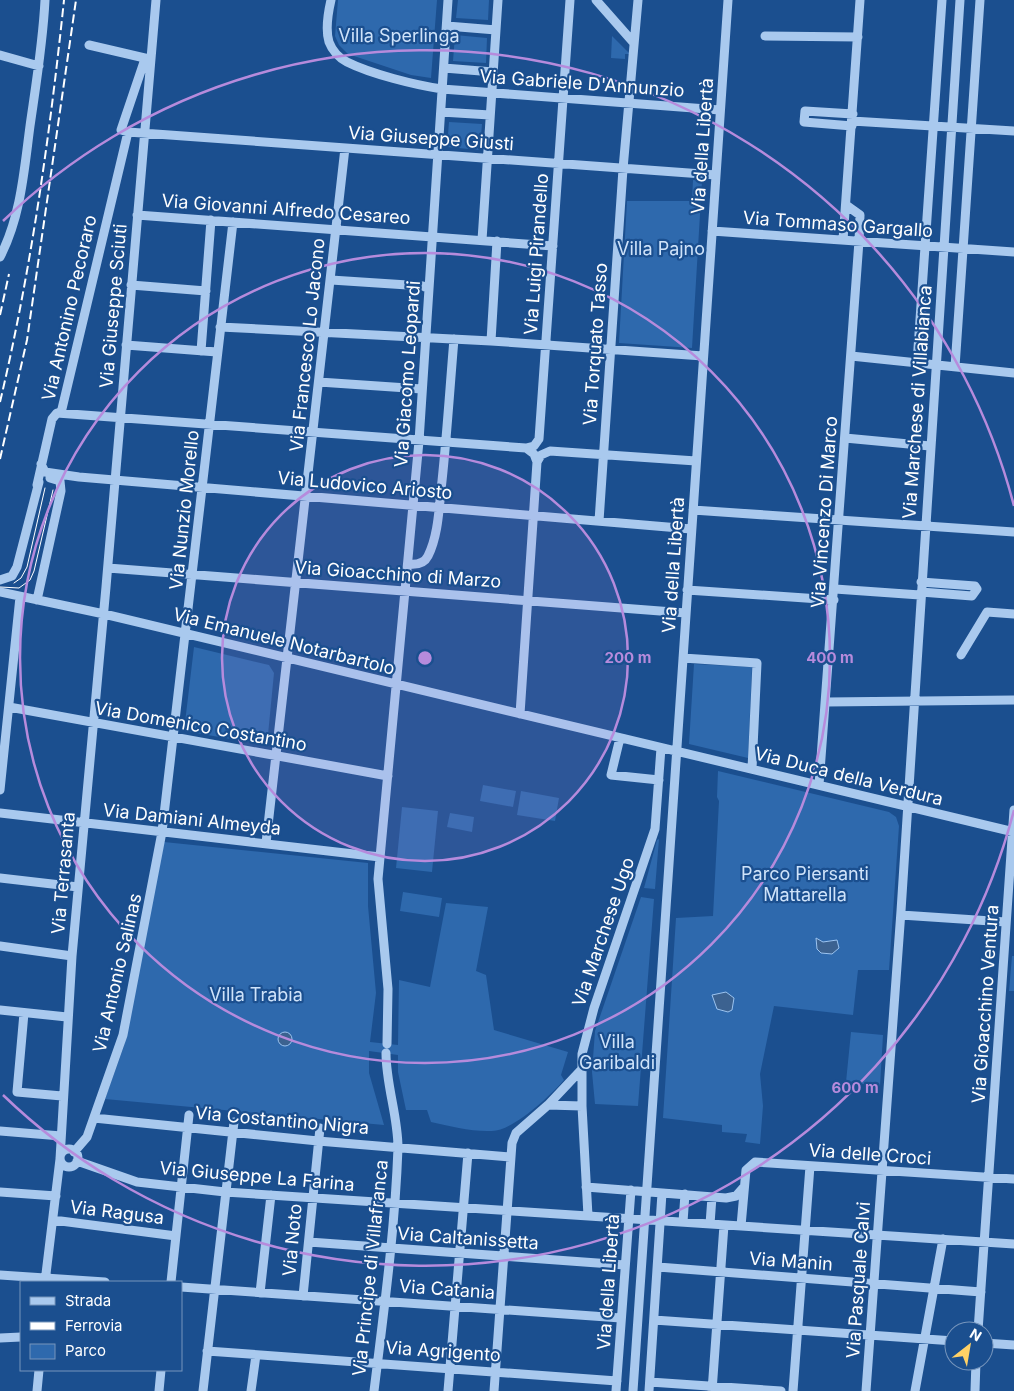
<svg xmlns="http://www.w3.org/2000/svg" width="1014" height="1391" viewBox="0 0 1014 1391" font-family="Inter,sans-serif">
	<rect width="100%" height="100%" fill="#1b4f8f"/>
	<!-- green -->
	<path fill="#2e69ad" d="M338,0H437L431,78L411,75L348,54L339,45L335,36Z
		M458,0H489L488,20L456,18Z
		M455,35L487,38L486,63L453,61Z
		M612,36L630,54H625V59L611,58Z
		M449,122L482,124L480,150L447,147Z
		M693,180L702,181L692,348L619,343L627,201H692Z
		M194,647L269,665L274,673L267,745L184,731Z
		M694,664L752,667L748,758L689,744Z
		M718,771L889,812L896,817L899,826L889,970H858L853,1015L774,1006L760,1074L763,1106L760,1144L745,1142L747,1134L722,1132V1125L663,1118L676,918L713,916L719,801L717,797Z
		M483,785L516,791L513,807L480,801Z
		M521,791L559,798L555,821L517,815Z
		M402,807L438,811L432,872L396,868Z
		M450,813L474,817L472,832L447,827Z
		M659,839L655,889L644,888L657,840Z
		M164,842L368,863V906L376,993L370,1042L398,1045L399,980L430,987L446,903L488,907L476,971L486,975L494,1030L568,1052L561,1075L564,1080C551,1095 513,1131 492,1131C472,1132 450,1126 431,1122L427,1110H406L398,1072V1055L369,1051V1073L384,1125L105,1099L124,1046Z
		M403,892L442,898L439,917L400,911Z
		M641,897L654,899L638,1106L595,1104L592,1072L595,1031Z
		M1012,956H1014V991H1009Z
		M851,1032L883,1035L880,1086L846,1082Z"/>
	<!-- water -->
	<path fill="#3c6290" stroke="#9cc4f0" d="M816,938L823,942L837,940L839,948L832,954L821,953L817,949Z
		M726,992L734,998L732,1010L728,1012L717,1009L712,995Z
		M278 1039a7 7 0 1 1 14 0a7 7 0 1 1-14 0Z"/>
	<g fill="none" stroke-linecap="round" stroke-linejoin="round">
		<!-- minor -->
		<path stroke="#a9c9ee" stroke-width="9" d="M331,0C328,13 325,29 329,42C332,50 339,58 347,62C371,74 415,85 442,89L720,110
			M596,0L633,42
			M447,26L496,30
			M765,36L858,37
			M89,45L149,59
			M0,55L39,66
			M145,59L121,130L128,132L716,175
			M444,68L493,72
			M441,112L490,115
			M852,121L1014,131
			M852,126L804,122L805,111L853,114
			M137,215L553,246
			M712,231L1014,252
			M482,240L498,0
			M843,240L860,0
			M0,257C21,216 24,171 30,126C36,84 43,42 45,0
			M331,280L423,286L429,289
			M131,285L206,291
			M220,327L491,341L703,356
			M491,341L497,241
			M126,345L217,352
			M201,351L211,220
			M851,356L1014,373
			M917,363L942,0
			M955,367L980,0
			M319,382L422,389
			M61,413L128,132
			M845,438L930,446
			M539,439L570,0
			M537,462L541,455L550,451L696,461
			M41,464L45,472L79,477L691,529
			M37,485L52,419L57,413L526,448L534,446L539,439
			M693,510L1014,532
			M599,521L623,169L638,0
			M408,564C416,565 424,564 428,556C439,534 439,505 442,481C447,434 450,386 454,339
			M108,568L686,613
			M0,580L12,576L17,567L39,482
			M835,589L920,595
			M687,590L834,600
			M0,592L104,614L1014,832
			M921,592L972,596L977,589L975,586L921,582
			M37,600L61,491L60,481L50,478
			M961,655L987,612L1014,614
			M683,658L757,663L752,769
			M827,702L1014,700
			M9,707L388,776
			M520,714L537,462L534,454L526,448
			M620,738L611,775L659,780
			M819,785L859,241L860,215L846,205
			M0,790L20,597
			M0,813L380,857
			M266,843L345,148
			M0,878L78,887
			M901,915L1006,922
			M0,946L72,956
			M0,1010L67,1017
			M24,1013L17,1092L62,1096
			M387,1044L388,989L378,879L419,441L448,0
			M548,1105L582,1106
			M94,1118L318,1141L511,1157L512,1143L516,1133L548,1105L581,1070
			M0,1131L61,1136
			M60 1158a9 9 0 1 1 18 0a9 9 0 1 1-18 0Z
			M74,1152L87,1137L123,1035L162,832L233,222
			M77,1161L137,1182L225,1192L1014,1244
			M586,1187L726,1198L736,1196L743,1188
			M0,1192L56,1196
			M588,1216L582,1106V1054L594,1008L655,829L661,748
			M53,1220L176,1236
			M683,1222L685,1194
			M710,1224L712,1197
			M741,1226L746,1170L755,1162L1014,1179
			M309,1242L625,1265
			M658,1267L981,1292
			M0,1275L105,1282
			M45,1282L60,1159L72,956L106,587L156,0
			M171,1282L189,1115
			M181,1287L621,1318
			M260,1293L271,1195
			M303,1296L320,1128
			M654,1320L954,1341
			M978,1331L1014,810
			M0,1338L21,1337
			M984,1343L1014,1345
			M207,1351L617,1381
			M650,1382L781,1391
			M37,1391L39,1370
			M159,1391L161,1370
			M203,1391L234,1122
			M251,1391L256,1355
			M374,1391C384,1310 395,1229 398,1148C398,1116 386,1085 386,1053
			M448,1391L468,1153
			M494,1391L511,1157
			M616,1391L631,1190
			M633,1391L728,0
			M649,1391L662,1193
			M712,1391L724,1225
			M793,1391L810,1166
			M866,1391L901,911L960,0
			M915,1391L943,1239
			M975,1391L976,1361"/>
		<!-- tram -->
		<path stroke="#fff" stroke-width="1" d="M14,583L21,578L27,567L45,488
			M0,587L19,588L30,580L34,571L53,490"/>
		<!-- rail -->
		<path stroke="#fff" stroke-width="2" stroke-dasharray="9 4" stroke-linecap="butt" d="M0,315L9,274
			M0,402C31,271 50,134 64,0
			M0,459L27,340L76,0"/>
	</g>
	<!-- distance rings -->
	<circle cx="425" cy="658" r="203" fill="#b68bdc" fill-opacity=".12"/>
	<g fill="none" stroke="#b68bdc" stroke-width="2.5">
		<circle cx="425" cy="658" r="203"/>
		<circle cx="425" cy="658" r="405"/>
		<path d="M1014 810A608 608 0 0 1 3 1095M3 221A608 608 0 0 1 1014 506"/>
	</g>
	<g text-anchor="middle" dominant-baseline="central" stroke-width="4.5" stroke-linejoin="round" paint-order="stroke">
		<!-- park labels -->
		<g font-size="18" fill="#cfe3fa" stroke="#1b4f8f">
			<text x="399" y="35">Villa Sperlinga</text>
			<text x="661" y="248">Villa Pajno</text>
			<text x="805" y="873">Parco Piersanti<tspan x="805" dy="21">Mattarella</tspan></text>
			<text x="256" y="994">Villa Trabia</text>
			<text x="617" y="1041">Villa<tspan x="617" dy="21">Garibaldi</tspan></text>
		</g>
		<!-- street labels -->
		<g font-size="18" fill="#fff" stroke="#1b4f8f">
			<text transform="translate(582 83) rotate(4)">Via Gabriele D'Annunzio</text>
			<text transform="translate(431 138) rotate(4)">Via Giuseppe Giusti</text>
			<text transform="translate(702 146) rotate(-86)">Via della Libertà</text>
			<text transform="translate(286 209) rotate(4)">Via Giovanni Alfredo Cesareo</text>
			<text transform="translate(838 224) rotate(4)">Via Tommaso Gargallo</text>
			<text transform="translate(536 254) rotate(-86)">Via Luigi Pirandello</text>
			<text transform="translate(113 306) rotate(-85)">Via Giuseppe Sciuti</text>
			<text transform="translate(69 308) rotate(-77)">Via Antonino Pecoraro</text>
			<text transform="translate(595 344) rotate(-86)">Via Torquato Tasso</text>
			<text transform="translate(307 345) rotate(-84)">Via Francesco Lo Jacono</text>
			<text transform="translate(407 374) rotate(-86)">Via Giacomo Leopardi</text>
			<text transform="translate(917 402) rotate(-86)">Via Marchese di Villabianca</text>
			<text transform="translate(365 485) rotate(5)">Via Ludovico Ariosto</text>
			<text transform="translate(184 510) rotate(-84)">Via Nunzio Morello</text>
			<text transform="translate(824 512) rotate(-86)">Via Vincenzo Di Marco</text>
			<text transform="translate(673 565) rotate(-86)">Via della Libertà</text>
			<text transform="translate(398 574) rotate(4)">Via Gioacchino di Marzo</text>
			<text transform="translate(284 641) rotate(14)">Via Emanuele Notarbartolo</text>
			<text transform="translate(201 726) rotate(10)">Via Domenico Costantino</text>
			<text transform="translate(849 776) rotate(14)">Via Duca della Verdura</text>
			<text transform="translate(192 819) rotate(6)">Via Damiani Almeyda</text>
			<text transform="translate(63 873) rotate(-85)">Via Terrasanta</text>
			<text transform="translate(603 932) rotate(-71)">Via Marchese Ugo</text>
			<text transform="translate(117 973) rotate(-77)">Via Antonio Salinas</text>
			<text transform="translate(985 1004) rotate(-86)">Via Gioacchino Ventura</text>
			<text transform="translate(282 1120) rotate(5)">Via Costantino Nigra</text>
			<text transform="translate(870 1154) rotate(4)">Via delle Croci</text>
			<text transform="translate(257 1176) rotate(5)">Via Giuseppe La Farina</text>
			<text transform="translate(117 1212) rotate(7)">Via Ragusa</text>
			<text transform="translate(468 1238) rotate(4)">Via Caltanissetta</text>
			<text transform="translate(292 1240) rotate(-85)">Via Noto</text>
			<text transform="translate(791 1261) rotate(4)">Via Manin</text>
			<text transform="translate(370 1268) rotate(-84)">Via Principe di Villafranca</text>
			<text transform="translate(858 1280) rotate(-86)">Via Pasquale Calvi</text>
			<text transform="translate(608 1282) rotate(-86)">Via della Libertà</text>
			<text transform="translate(447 1289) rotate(4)">Via Catania</text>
			<text transform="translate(443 1351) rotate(4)">Via Agrigento</text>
		</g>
	</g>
	<circle cx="425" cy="658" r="8" fill="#b68bdc" stroke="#1b4f8f" stroke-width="2.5"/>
	<g font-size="15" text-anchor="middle" font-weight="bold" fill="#b68bdc" stroke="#1b4f8f" stroke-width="4.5" stroke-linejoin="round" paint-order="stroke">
		<text x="628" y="663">200 m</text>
		<text x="830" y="663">400 m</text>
		<text x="855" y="1093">600 m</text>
	</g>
	<!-- legend -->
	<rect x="20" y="1281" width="162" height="90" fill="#1b4f8f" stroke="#7695bc"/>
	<rect x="30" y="1297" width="25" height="8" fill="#a9c9ee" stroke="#7695bc"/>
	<text x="65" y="1306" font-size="15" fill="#ffffff">Strada</text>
	<rect x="30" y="1322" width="25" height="8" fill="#ffffff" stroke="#7695bc"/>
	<text x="65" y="1331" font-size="15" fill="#ffffff">Ferrovia</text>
	<rect x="30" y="1344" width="25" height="15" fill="#2e69ad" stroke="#7695bc"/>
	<text x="65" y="1356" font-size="15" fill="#ffffff">Parco</text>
	<!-- north arrow -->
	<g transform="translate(969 1346) rotate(31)"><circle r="24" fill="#1b4f8f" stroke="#7695bc"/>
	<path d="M0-4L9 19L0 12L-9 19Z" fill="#ffd166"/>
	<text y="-8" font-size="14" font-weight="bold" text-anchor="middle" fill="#ffffff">N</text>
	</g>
</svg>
